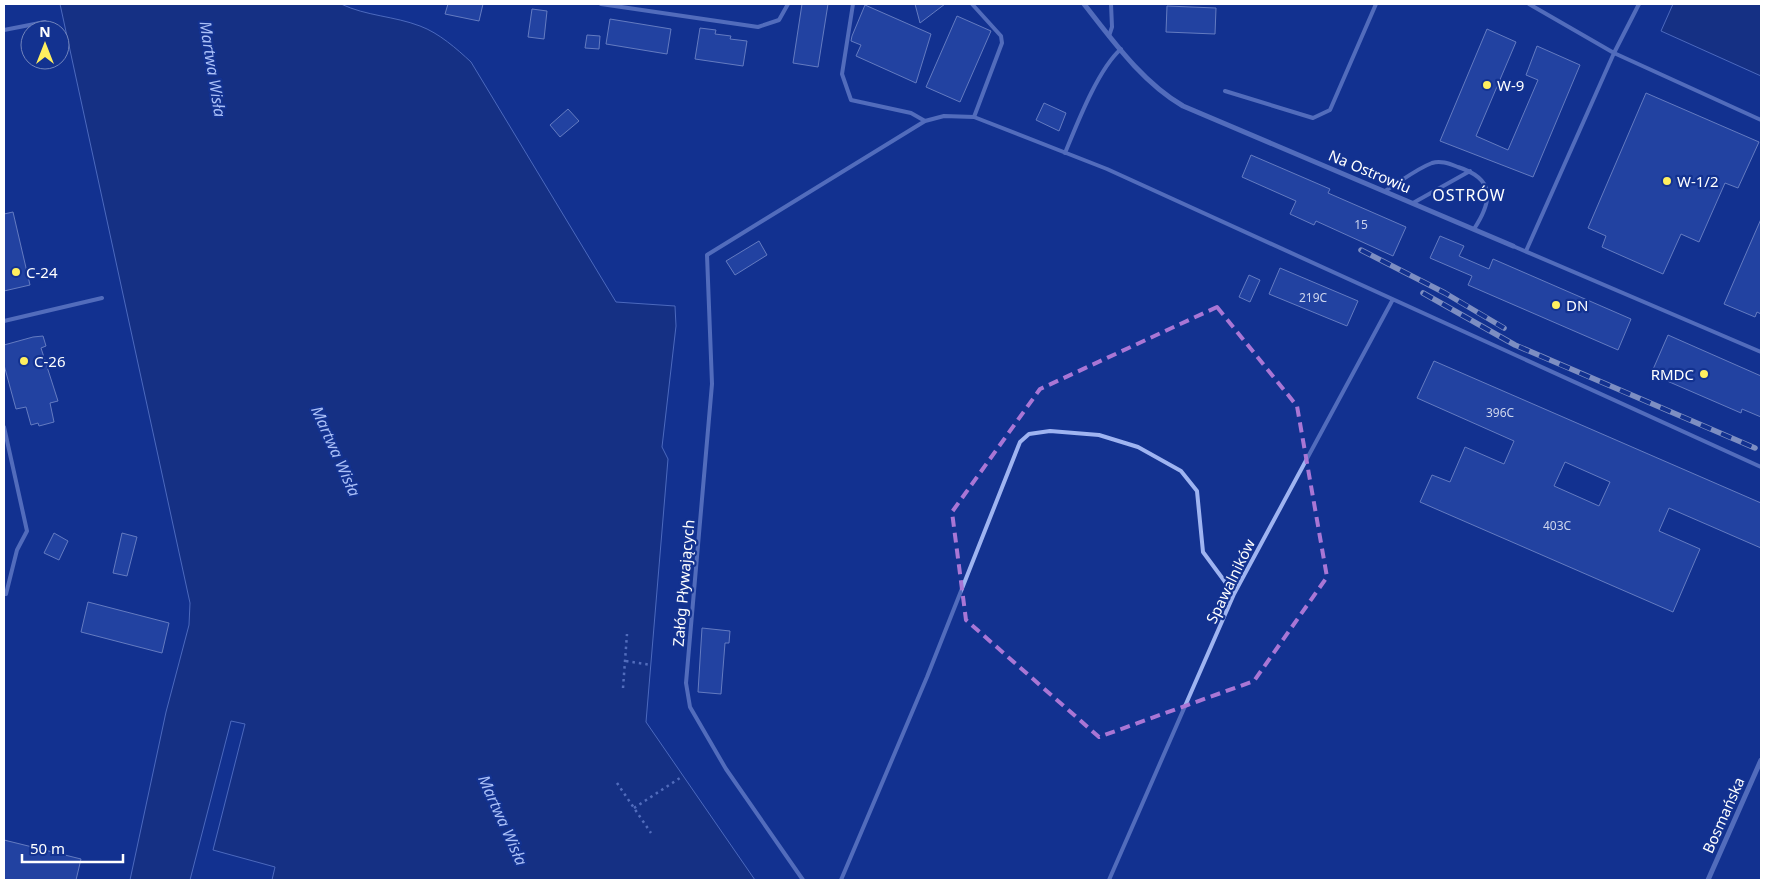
<svg xmlns="http://www.w3.org/2000/svg" width="1765" height="884" viewBox="0 0 1765 884" font-family="'Noto Sans',sans-serif">
	<rect width="100%" height="100%" fill="#133290"/>
	<!-- water -->
	<path fill="#193077" stroke="#91acf4" d="M60,4H341C366,16 394,16 420,26C439,33 457,49 471,62L616,302L675,306L676,326L662,447L668,459L646,722L755,880H272L275,867L213,850L245,724L231,721L190,880H130L166,712L189,625L190,603Z
		M1673,4H1761V76L1661,31Z"/>
	<!-- building -->
	<path fill="#3758b7" stroke="#c6d4fc" fill-rule="evenodd" d="M448,4H483L479,21L445,14Z
		M802,4H828L818,67L793,63Z
		M915,4H945L920,23Z
		M865,5L931,34L916,83L856,56L861,45L851,41L852,36Z
		M1167,6L1216,8L1215,34L1166,32Z
		M532,9L547,11L544,39L528,37Z
		M957,16L991,31L960,102L926,87Z
		M610,19L671,29L667,54L606,44Z
		M700,28L716,30L715,34L731,36L730,39L747,41L743,66L695,59Z
		M1487,29L1516,42L1476,136L1508,150L1538,80L1526,75L1537,46L1580,65L1533,177L1440,141Z
		M587,35L600,36L599,49L585,48Z
		M1646,93L1759,142L1738,188L1725,183L1699,242L1681,234L1663,274L1602,247L1606,236L1588,228Z
		M1044,103L1066,113L1059,131L1036,120Z
		M568,109L579,121L560,137L550,125Z
		M1251,155L1330,189L1328,193L1406,227L1393,256L1316,221L1314,225L1290,214L1296,201L1242,177Z
		M13,212L30,285L4,291V214Z
		M1761,219V314L1757,312L1755,317L1724,304Z
		M1440,236L1464,246L1459,256L1489,269L1493,259L1631,319L1618,350L1468,285L1472,276L1430,258Z
		M759,241L767,255L735,275L726,261Z
		M1280,268L1358,301L1347,326L1269,294Z
		M1249,275L1260,280L1250,302L1239,297Z
		M1668,335L1761,376V417L1742,409L1741,413L1651,374Z
		M43,336L46,346L41,348L58,401L50,403L54,422L39,426L38,423L31,425L26,407L16,409L4,365V345L33,337Z
		M1434,361L1761,503V548L1669,508L1659,531L1700,549L1673,612L1420,502L1432,475L1450,482L1465,447L1504,464L1514,441L1417,398ZM1565,462L1610,482L1599,506L1554,486Z
		M54,533L68,541L59,560L44,553Z
		M122,533L137,537L127,576L113,573Z
		M88,602L169,623L162,653L81,632Z
		M702,628L730,631L729,643H725L721,694L698,692Z
		M4,840L81,859L76,880H4Z"/>
	<g fill="none" stroke-linecap="round" stroke-linejoin="round">
		<!-- path -->
		<path stroke="#9fb4f1" stroke-width="2.5" stroke-dasharray="2.5 4" stroke-linecap="butt" d="M626,661L651,665
			M623,688L627,634
			M617,783L651,833
			M634,808L683,776"/>
		<!-- service -->
		<path stroke="#9fb4f1" stroke-width="4" d="M601,4L758,27L779,20L788,4
			M853,4L842,74L851,100L911,113L925,121
			M972,4L1001,36L1002,43L974,117
			M1529,4L1614,53L1761,120
			M4,30L45,22
			M1109,36L1112,27L1111,4
			M1225,91L1313,118L1330,110L1376,4
			M1065,153C1077,124 1098,69 1121,49
			M1385,191C1400,182 1416,169 1432,163C1441,160 1450,164 1458,167C1495,179 1493,200 1474,229
			M1413,203L1470,171
			M1513,246L1761,352
			M1526,251L1614,53L1639,4
			M4,321L102,298
			M4,427L27,531L17,550L6,594H4
			M803,880L726,769L690,707L686,683L712,384L707,255L925,121L944,116L974,117L1107,169L1761,467
			M841,880L927,677L1020,442L1029,434L1050,431L1099,435L1138,447L1181,471L1197,491L1203,552L1234,594
			M1109,880L1234,594L1392,301"/>
		<!-- minor -->
		<path stroke="#9fb4f1" stroke-width="5" d="M1084,4C1113,41 1142,82 1183,106L1513,246
			M1708,880L1761,760"/>
		<defs>
			<path id="rail" d="M1361,250L1445,293L1504,328
				M1423,293L1515,345L1755,448"/>
		</defs>
		<!-- rail casing -->
		<use href="#rail" stroke="#fff" stroke-width="5.5"/>
		<!-- rail -->
		<use href="#rail" stroke="#133290" stroke-width="4" stroke-dasharray="11" stroke-linecap="butt"/>
	</g>
	<!-- marked area -->
	<path d="M0 0H1765V884H0ZM1217,307L1297,406L1327,577L1254,681L1099,737L966,620L952,512L1040,389Z" fill="#133290" fill-opacity=".55" fill-rule="evenodd"/>
	<path fill="none" stroke="#a976d5" stroke-width="4" stroke-dasharray="10 6" stroke-linejoin="round" d="M1217,307L1297,406L1327,577L1254,681L1099,737L966,620L952,512L1040,389Z"/>
	<!-- markers -->
	<g fill="#ffef5f" stroke="#133290" stroke-width="2">
		<circle cx="1487" cy="85" r="5"/>
		<circle cx="1667" cy="181" r="5"/>
		<circle cx="16" cy="272" r="5"/>
		<circle cx="1556" cy="305" r="5"/>
		<circle cx="24" cy="361" r="5"/>
		<circle cx="1704" cy="374" r="5"/>
	</g>
	<g text-anchor="middle" dominant-baseline="central" stroke-width="4.5" stroke-linejoin="round" paint-order="stroke">
		<!-- number labels -->
		<g font-size="12" fill="#cdd5ed">
			<text x="1361" y="224">15</text>
			<text x="1313" y="297">219C</text>
			<text x="1500" y="412">396C</text>
			<text x="1557" y="525">403C</text>
		</g>
		<!-- poi labels -->
		<g font-size="15" fill="#fff" stroke="#133290" text-anchor="start">
			<text x="1497" y="85">W-9</text>
			<text x="1677" y="181">W-1/2</text>
			<text x="26" y="272">C-24</text>
			<text x="1566" y="305">DN</text>
			<text x="34" y="361">C-26</text>
			<text x="1694" y="374" text-anchor="end">RMDC</text>
		</g>
		<!-- street labels -->
		<g font-size="15" fill="#fff" stroke="#133290">
			<text transform="translate(1370 171) rotate(23)">Na Ostrowiu</text>
			<text transform="translate(1230 581) rotate(-64)">Spawalników</text>
			<text transform="translate(683 583) rotate(-85)">Załóg Pływających</text>
			<text transform="translate(1723 815) rotate(-66)">Bosmańska</text>
		</g>
		<!-- water labels -->
		<g font-size="16" font-style="italic" fill="#abc0f8" stroke="#133290">
			<text transform="translate(213 69) rotate(81)">Martwa Wisła</text>
			<text transform="translate(336 451) rotate(66)">Martwa Wisła</text>
			<text transform="translate(503 820) rotate(66)">Martwa Wisła</text>
		</g>
		<!-- neighbourhood labels -->
		<g font-size="16" letter-spacing="1" fill="#fff" stroke="#133290">
			<text x="1469" y="195">OSTRÓW</text>
		</g>
	</g>
	<!-- border -->
	<rect width="1765" height="884" fill="none" stroke="#ffffff" stroke-width="10"/>
	<!-- north arrow -->
	<g transform="translate(45 45)"><circle r="24" fill="#133290" stroke="#7184bc"/>
	<path d="M0-4L9 19L0 12L-9 19Z" fill="#ffef5f"/>
	<text y="-8" font-size="14" font-weight="bold" text-anchor="middle" fill="#ffffff">N</text>
	</g>
	<!-- scale -->
	<path d="M22 854v8h101v-8" fill="none" stroke="#ffffff" stroke-width="2.5"/>
	<text x="30" y="854" font-size="15" fill="#ffffff" stroke="#133290" stroke-width="4" paint-order="stroke">50 m</text>
</svg>
